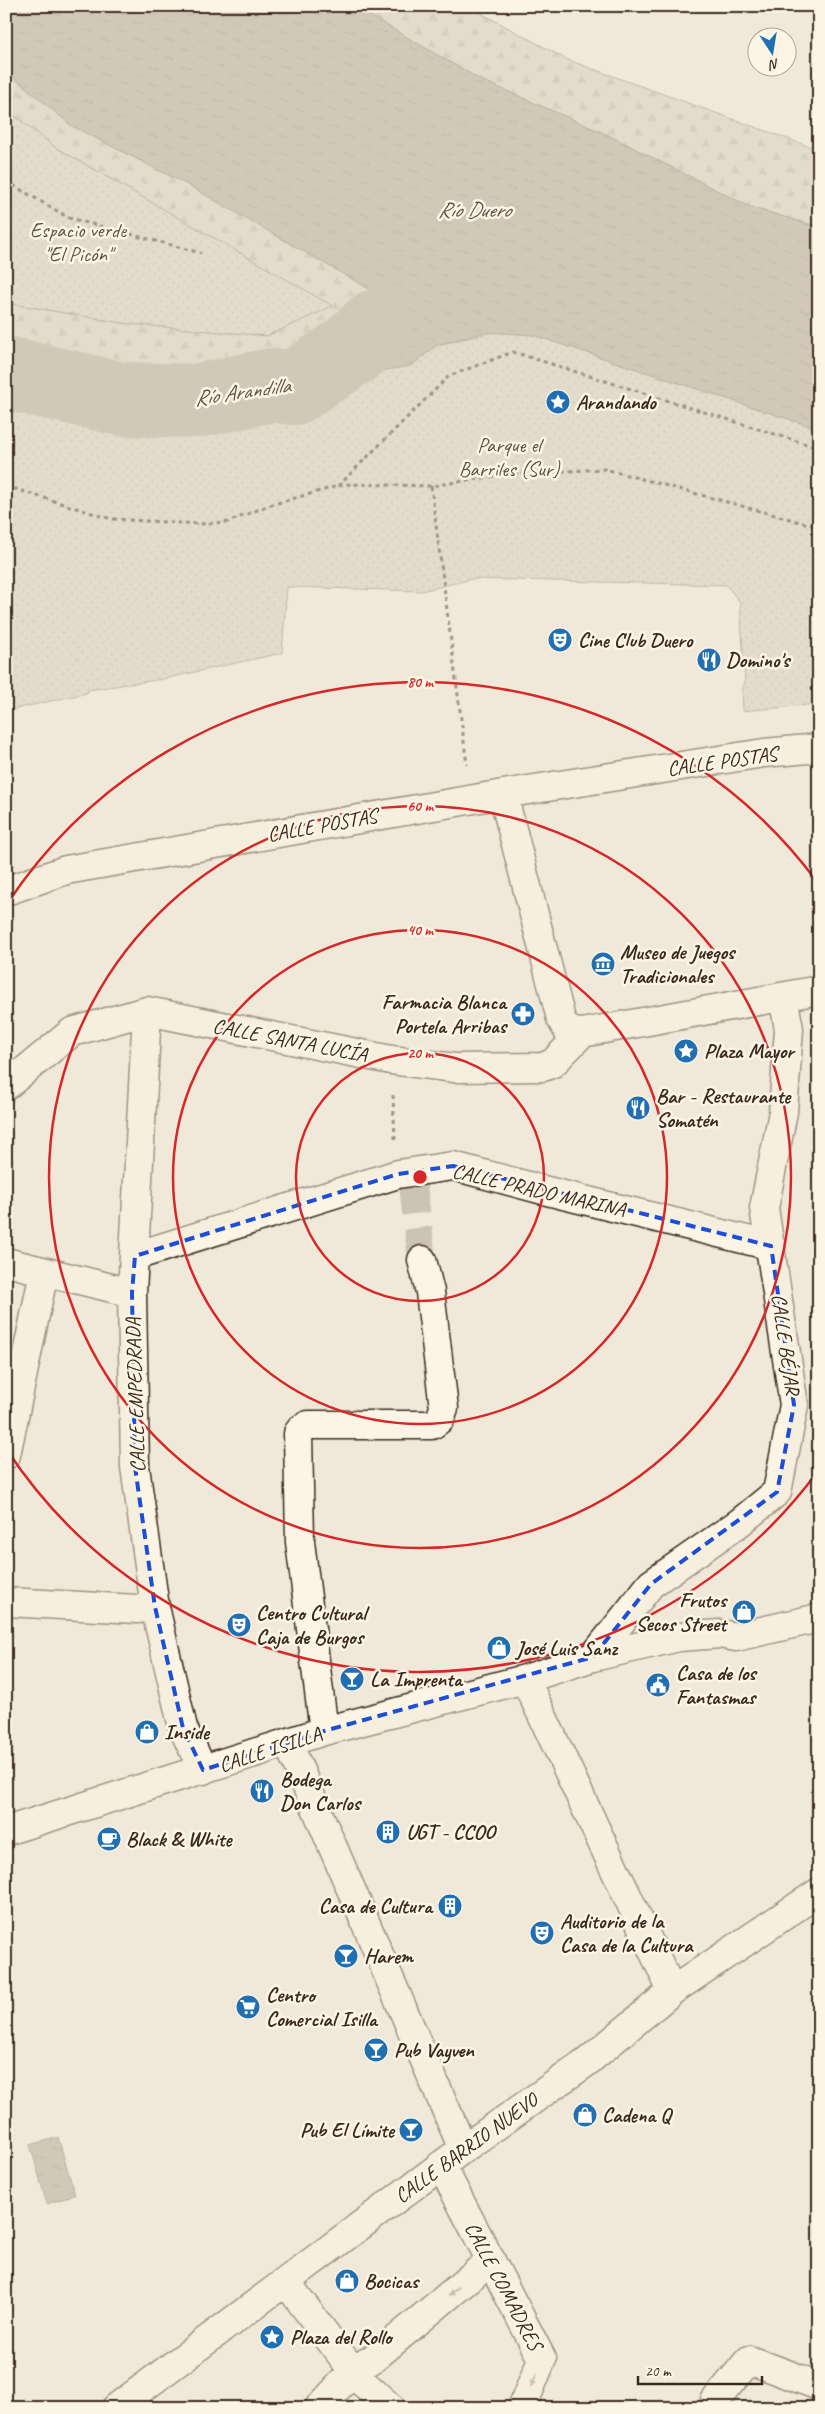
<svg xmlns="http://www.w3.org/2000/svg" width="825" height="2414" viewBox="0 0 825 2414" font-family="Caveat,sans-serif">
	<defs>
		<pattern id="green-dots" width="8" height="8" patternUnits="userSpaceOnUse" patternTransform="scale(1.25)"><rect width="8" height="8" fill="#d2c9ba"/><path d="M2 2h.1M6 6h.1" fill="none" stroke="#b5ad9f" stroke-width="1.8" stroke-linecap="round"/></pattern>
		<pattern id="forest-firs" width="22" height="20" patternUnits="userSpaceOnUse" patternTransform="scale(1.25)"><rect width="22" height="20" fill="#d2c9ba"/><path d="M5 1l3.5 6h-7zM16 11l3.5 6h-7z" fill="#b5ad9f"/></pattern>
		<pattern id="water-ripples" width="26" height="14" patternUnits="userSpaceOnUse" patternTransform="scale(1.25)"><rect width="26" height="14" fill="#aaa091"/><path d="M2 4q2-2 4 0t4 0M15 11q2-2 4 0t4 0" fill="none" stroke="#8c8376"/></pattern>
	</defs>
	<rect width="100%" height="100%" fill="#f0e9d9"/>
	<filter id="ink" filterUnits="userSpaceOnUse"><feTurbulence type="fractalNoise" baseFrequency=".02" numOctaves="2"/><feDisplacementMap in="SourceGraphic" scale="10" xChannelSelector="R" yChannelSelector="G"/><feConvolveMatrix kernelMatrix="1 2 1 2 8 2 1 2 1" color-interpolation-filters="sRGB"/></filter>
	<g filter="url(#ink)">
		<!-- green -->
		<path fill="url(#green-dots)" stroke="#867a6c" d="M6,109L55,147L334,306L267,336L128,324L6,303Z
			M494,332L533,335L819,429V704L743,711L742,690L745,682L740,602L726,585L472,579L422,591L287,587L282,653L163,679L88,690L87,693L6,711V372L105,395L219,397L294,388L412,365L437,345Z"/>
		<!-- forest -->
		<path fill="url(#forest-firs)" stroke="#867a6c" d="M353,6H468L568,60L819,150V227L750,207L608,135L479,79Z
			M6,71L72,126L188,185L398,305L299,368L294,388L272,385L196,401L122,399L6,373V303L128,324L267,336L333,306L55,147L6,109Z"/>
		<!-- water -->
		<path fill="url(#water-ripples)" stroke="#7e7163" d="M6,6H353L479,79L608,135L750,207L819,227V429L533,335L487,332L437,345L412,365L294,388L299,368L397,305L188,185L72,126L6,71Z
			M58,2137L75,2195L47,2204L30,2145Z"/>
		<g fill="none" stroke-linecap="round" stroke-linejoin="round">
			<!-- river -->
			<path stroke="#aaa091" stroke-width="74" d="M6,373L122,399L196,401L272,385L294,388L350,351L376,326"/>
			<!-- minor-tunnel -->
			<path stroke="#ccc3b4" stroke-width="28" stroke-dasharray="28 14" stroke-linecap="butt" d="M413,1186L422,1260"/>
			<defs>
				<path id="minor" d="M503,794L561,1019L568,1031L582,1033L819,990
					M6,891L66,870L503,794L764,753L819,748
					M147,1011L132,1293L135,1467L155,1607L183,1728L203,1770
					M6,1086L72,1032L147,1011L391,1060L455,1068L543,1067L553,1063L582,1033
					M135,1256L398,1174L453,1166L543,1190L771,1246
					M6,1262L132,1293
					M6,1455L44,1272
					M6,1602L137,1609L155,1607
					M593,1657L651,1584L739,1523L777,1492L794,1405L764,1208L783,1112L789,1029L783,997
					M525,1679L672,1991
					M324,1731L300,1542L298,1433L301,1429L308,1425H432L440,1419L444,1408L430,1292L422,1260
					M288,1743L463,2149
					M6,1831L324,1731L525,1679L593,1657L679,1637L720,1634L736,1637L819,1618
					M441,2165L542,2359L522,2408
					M286,2282L360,2380L391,2408
					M715,2401L749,2360L819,2386
					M116,2408L463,2149L587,2062L672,1991L819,1892
					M319,2408L353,2371L374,2358L491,2260"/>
			</defs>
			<!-- minor casing -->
			<use href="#minor" stroke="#3b2a1e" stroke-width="31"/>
			<!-- path -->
			<path stroke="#3b2a1e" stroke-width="3" stroke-dasharray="4 4" stroke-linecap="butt" d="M6,181L69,218L201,253
				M6,486L111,519L200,524L228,522L267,506L345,484L431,486L509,474L605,469L819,527
				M338,486L449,376L513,352L819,448
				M431,486L467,765
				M393,1095L395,1139"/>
			<!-- minor -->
			<use href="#minor" stroke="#fcf5e5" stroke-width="28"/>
		</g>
		<!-- one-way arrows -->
		<defs><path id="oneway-solid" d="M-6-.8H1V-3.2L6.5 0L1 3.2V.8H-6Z" transform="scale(1.25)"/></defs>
		<g fill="#9c9082">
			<use href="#oneway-solid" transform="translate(454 2291) rotate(140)"/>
			<use href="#oneway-solid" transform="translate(534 2380) rotate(114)"/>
		</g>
	</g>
	<!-- marked area -->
	<path d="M0 0H825V2414H0ZM453,1166L771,1246L794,1405L777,1492L651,1584L593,1657L324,1731L203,1770L183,1728L155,1607L135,1467L132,1293L135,1256L398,1174Z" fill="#f0e9d9" fill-opacity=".55" fill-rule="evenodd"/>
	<path fill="none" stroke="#1d4ed8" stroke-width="4" stroke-dasharray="10 6" stroke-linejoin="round" d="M453,1166L771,1246L794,1405L777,1492L651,1584L593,1657L324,1731L203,1770L183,1728L155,1607L135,1467L132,1293L135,1256L398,1174Z"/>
	<!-- distance rings -->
	<g fill="none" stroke="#d62828" stroke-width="2.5">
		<circle cx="420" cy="1177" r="124"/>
		<circle cx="420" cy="1177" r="247"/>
		<circle cx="420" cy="1177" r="371"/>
		<path d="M818 1471A495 495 0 0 1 7 1450M7 904A495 495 0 0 1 818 883"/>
	</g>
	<!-- icons -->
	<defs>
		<symbol id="sight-disc" viewBox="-11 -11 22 22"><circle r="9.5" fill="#1f6fb2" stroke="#fcf5e5"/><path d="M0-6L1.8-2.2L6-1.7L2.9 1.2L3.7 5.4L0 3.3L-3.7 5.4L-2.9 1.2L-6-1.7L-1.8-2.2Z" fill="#fff"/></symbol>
		<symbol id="theatre-disc" viewBox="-11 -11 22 22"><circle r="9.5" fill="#1f6fb2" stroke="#fcf5e5"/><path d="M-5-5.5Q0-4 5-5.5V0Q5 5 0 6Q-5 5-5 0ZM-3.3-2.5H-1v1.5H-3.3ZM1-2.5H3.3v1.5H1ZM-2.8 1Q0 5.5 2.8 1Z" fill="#fff"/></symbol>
		<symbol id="restaurant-disc" viewBox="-11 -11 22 22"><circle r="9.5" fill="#1f6fb2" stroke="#fcf5e5"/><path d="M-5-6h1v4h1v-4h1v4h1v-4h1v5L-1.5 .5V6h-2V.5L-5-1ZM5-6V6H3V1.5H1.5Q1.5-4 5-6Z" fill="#fff"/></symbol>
		<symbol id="museum-disc" viewBox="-11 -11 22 22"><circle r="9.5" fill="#1f6fb2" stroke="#fcf5e5"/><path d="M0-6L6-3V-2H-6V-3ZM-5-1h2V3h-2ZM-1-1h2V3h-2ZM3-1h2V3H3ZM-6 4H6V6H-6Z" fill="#fff"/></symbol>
		<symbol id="pharmacy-disc" viewBox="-11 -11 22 22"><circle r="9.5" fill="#1f6fb2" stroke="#fcf5e5"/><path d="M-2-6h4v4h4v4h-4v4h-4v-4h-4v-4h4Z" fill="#fff"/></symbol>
		<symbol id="shop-disc" viewBox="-11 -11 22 22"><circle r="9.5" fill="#1f6fb2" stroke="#fcf5e5"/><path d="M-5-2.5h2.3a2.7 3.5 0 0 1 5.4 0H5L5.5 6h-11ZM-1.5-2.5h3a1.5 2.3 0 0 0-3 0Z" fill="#fff"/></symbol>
		<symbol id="bar-disc" viewBox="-11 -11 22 22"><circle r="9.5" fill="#1f6fb2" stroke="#fcf5e5"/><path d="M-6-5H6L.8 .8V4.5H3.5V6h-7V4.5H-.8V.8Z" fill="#fff"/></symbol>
		<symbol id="civic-disc" viewBox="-11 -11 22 22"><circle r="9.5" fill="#1f6fb2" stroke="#fcf5e5"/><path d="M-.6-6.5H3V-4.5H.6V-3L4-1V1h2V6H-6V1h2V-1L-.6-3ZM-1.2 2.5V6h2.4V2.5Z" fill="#fff"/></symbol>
		<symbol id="building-disc" viewBox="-11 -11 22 22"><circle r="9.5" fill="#1f6fb2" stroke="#fcf5e5"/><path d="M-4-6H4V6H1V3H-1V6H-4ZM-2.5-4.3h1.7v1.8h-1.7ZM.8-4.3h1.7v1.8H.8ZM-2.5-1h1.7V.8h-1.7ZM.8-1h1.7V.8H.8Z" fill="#fff"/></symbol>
		<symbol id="cafe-disc" viewBox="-11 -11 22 22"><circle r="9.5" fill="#1f6fb2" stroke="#fcf5e5"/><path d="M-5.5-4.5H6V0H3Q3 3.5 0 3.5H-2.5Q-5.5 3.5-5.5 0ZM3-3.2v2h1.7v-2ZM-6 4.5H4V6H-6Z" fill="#fff"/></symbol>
		<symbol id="supermarket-disc" viewBox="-11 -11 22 22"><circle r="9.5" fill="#1f6fb2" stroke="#fcf5e5"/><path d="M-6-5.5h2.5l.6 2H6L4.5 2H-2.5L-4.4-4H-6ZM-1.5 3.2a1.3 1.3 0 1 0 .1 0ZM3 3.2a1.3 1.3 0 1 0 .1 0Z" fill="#fff"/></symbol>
	</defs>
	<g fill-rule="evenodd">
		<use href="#sight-disc" x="544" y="388" width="28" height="28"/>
		<use href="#theatre-disc" x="546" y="626" width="28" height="28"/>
		<use href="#restaurant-disc" x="695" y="646" width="28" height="28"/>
		<use href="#museum-disc" x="589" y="950" width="28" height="28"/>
		<use href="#pharmacy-disc" x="509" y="1000" width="28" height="28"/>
		<use href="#sight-disc" x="672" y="1037" width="28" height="28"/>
		<use href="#restaurant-disc" x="624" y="1094" width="28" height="28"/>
		<use href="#shop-disc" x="730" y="1598" width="28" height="28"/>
		<use href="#theatre-disc" x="225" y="1611" width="28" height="28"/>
		<use href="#shop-disc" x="485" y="1634" width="28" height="28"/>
		<use href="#bar-disc" x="338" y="1665" width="28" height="28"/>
		<use href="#civic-disc" x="644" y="1671" width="28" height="28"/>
		<use href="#shop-disc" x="133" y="1718" width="28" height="28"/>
		<use href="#restaurant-disc" x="248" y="1777" width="28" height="28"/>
		<use href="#building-disc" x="374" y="1818" width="28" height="28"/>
		<use href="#cafe-disc" x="95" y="1825" width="28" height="28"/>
		<use href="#building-disc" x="436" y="1892" width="28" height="28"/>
		<use href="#theatre-disc" x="528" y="1919" width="28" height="28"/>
		<use href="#bar-disc" x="332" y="1942" width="28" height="28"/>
		<use href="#supermarket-disc" x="234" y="1993" width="28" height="28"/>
		<use href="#bar-disc" x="362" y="2036" width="28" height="28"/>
		<use href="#shop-disc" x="571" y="2101" width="28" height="28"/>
		<use href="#bar-disc" x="397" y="2116" width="28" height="28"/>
		<use href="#shop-disc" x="333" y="2267" width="28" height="28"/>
		<use href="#sight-disc" x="258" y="2323" width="28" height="28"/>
	</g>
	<g text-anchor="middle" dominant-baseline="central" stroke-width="5" stroke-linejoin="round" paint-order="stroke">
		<!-- park labels -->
		<g font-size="21" fill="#615245" stroke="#fcf5e5">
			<text x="78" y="230">Espacio verde<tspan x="78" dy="24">"El Picón"</tspan></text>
			<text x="509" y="445">Parque el<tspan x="509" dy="24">Barriles (Sur)</tspan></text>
		</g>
		<!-- poi labels -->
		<g font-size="21" font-weight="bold" fill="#3b2a1e" stroke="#fcf5e5" text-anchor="start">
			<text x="576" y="402">Arandando</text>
			<text x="578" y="640">Cine Club Duero</text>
			<text x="726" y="660">Domino's</text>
			<text x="620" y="952">Museo de Juegos<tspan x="620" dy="24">Tradicionales</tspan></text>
			<text x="506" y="1002" text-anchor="end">Farmacia Blanca<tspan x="506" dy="24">Portela Arribas</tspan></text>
			<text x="704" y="1051">Plaza Mayor</text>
			<text x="656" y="1096">Bar - Restaurante<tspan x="656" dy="24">Somatén</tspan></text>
			<text x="726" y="1600" text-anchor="end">Frutos<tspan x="726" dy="24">Secos Street</tspan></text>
			<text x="256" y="1613">Centro Cultural<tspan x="256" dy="24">Caja de Burgos</tspan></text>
			<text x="516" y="1648">José Luis Sanz</text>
			<text x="676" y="1673">Casa de los<tspan x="676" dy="24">Fantasmas</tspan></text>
			<text x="370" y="1679">La Imprenta</text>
			<text x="164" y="1732">Inside</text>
			<text x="280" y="1779">Bodega<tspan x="280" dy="24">Don Carlos</tspan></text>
			<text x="406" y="1832">UGT - CCOO</text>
			<text x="126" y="1839">Black &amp; White</text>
			<text x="432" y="1906" text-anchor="end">Casa de Cultura</text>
			<text x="560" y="1921">Auditorio de la<tspan x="560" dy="24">Casa de la Cultura</tspan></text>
			<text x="364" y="1956">Harem</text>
			<text x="266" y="1995">Centro<tspan x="266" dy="24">Comercial Isilla</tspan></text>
			<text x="394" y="2050">Pub Vayven</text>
			<text x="602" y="2115">Cadena Q</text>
			<text x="394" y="2130" text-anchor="end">Pub El Límite</text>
			<text x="364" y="2281">Bocicas</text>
			<text x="290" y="2337">Plaza del Rollo</text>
		</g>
		<!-- street labels -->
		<g font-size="21" fill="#3b2a1e" stroke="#fcf5e5">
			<text transform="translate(722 761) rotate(-8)">CALLE POSTAS</text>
			<text transform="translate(322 825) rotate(-10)">CALLE POSTAS</text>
			<text transform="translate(290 1040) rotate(11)">CALLE SANTA LUCÍA</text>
			<text transform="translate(539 1190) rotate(13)">CALLE PRADO MARINA</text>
			<text transform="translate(786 1344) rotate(82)">CALLE BÉJAR</text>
			<text transform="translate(135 1395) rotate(-92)">CALLE EMPEDRADA</text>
			<text transform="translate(270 1749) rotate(-18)">CALLE ISILLA</text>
			<text transform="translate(466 2148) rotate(-36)">CALLE BARRIO NUEVO</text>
			<text transform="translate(504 2286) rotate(62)">CALLE COMADRES</text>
		</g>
		<!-- water labels -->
		<g font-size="22" font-style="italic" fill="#625346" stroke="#fcf5e5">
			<text x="474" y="210">Río Duero</text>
			<text transform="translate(242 392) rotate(-8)">Río Arandilla</text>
		</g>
	</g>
	<circle cx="420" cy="1177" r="8" fill="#d62828" stroke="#fcf5e5" stroke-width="2.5"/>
	<g font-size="15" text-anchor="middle" font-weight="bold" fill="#d62828" stroke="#fcf5e5" stroke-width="5" stroke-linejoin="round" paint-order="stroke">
		<text x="420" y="687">80 m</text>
		<text x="420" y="811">60 m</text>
		<text x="420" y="935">40 m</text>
		<text x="420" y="1058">20 m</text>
	</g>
	<!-- margin -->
	<rect width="825" height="2414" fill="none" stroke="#fcf5e5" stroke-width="25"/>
	<rect x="12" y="12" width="800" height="2389" fill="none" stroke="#3b2a1e" stroke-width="2" filter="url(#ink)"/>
	<!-- north arrow -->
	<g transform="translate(772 52) rotate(168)"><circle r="24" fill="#fcf5e5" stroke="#afa495"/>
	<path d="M0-4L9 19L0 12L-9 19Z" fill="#1f6fb2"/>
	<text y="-8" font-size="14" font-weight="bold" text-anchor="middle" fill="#3b2a1e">N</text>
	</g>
	<!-- scale -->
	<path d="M638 2376v8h124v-8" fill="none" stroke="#3b2a1e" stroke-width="2.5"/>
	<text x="645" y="2376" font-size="15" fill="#3b2a1e" stroke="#fcf5e5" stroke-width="4" paint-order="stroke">20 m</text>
</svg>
